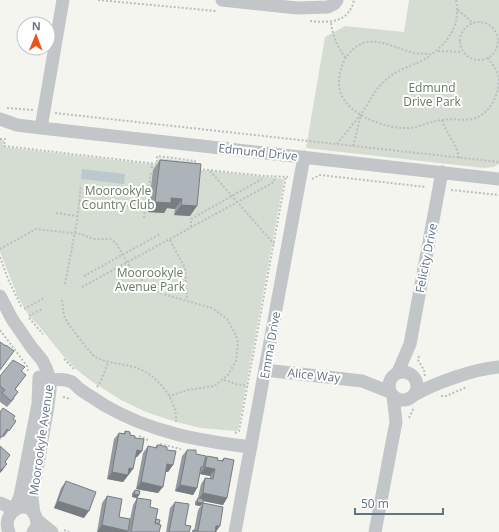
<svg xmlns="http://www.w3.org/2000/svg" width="499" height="532" viewBox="0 0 499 532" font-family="'Open Sans',sans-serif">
	<rect width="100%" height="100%" fill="#f5f5f0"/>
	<!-- green -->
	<path fill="#d5dcd1" d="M409,0H499V164L493,167L484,168L306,148L325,37L345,26L404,32Z
		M0,140H4L3,147L157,165L159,158L193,162V169L284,179L238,430L235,431L200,428L173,421L146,412L121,400L91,381L76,369L64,357L39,326L29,316L18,297L0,252Z"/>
	<!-- water -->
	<path fill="#bdc8cd" d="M82,169L125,174L124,184L81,179Z"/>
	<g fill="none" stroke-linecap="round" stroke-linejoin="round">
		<!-- path -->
		<path stroke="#bbbec0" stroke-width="2" stroke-dasharray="2 2" stroke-linecap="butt" d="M98,0L216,11
			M456,0C461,23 450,40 432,54C426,54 420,54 414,53C399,49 383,40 367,42C355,44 344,57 341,69C338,78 338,90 343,98C353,116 387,129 407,128C419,128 430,121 442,120C452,118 462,121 472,119C489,115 499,96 499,79C498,71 493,65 488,58
			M458,10L473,23
			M310,21C329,23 349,23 354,0
			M460 41a19 19 0 1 1 38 0a19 19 0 1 1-38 0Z
			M331,23C333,36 337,47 346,58
			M438,51L462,52
			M7,108L33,110
			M55,113L499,162
			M442,120C446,134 457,143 459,158
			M0,139H5L4,146L157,164V156L195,161L194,165
			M337,144C345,134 354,123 362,113C370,101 376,87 388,78C401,67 418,65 431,55
			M353,146L361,115
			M152,163L151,167L156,168
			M199,169L264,176L288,177
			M210,171L274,244
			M312,179L320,175L426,187
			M127,188L149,190
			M451,190L499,195
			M79,201L145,208
			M56,213L77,216
			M144,218L145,208L147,205L151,171
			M191,227V219L262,179
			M170,240L185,268L187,300
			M0,249L36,229L81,234L93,239H110L116,243L127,262L136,275L154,290L163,294L212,308L227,319L236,335L238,343L236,361L228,375L214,386L188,390L169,396
			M0,257L8,279L22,308
			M84,276L160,234
			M65,284L77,221L81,185
			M82,287L274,182L275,176
			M62,300C63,306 63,312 65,318C67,323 91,354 95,357C109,364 122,363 137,368C157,375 178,400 176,422
			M24,309L44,298
			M29,316L42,309
			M29,318L43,334
			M0,330L27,366L28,371
			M419,356L418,360L424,370L425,376
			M64,359L74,369
			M224,380L236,384L248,386
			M97,387L101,381L108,363
			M441,396H446L467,387
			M63,397L71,399
			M409,418L414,407
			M235,433L239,431L286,176
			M139,436L148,440
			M160,444L181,449
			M64,530L69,532"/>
		<!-- minor -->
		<path stroke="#c2c6c9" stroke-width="13" d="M222,0L297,8L328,7L334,4L337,0
			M0,119L17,125L41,128L499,179
			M41,128L63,0
			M0,296L12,319L32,348L42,360L46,368L50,379V390L48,406L32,498L34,514
			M265,370L362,381L390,392
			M389 386a14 14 0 1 1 28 0a14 14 0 1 1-28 0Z
			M398,372L410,344L442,172
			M39,384C49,380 61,377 72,382C75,384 78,388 81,390C88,395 97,400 104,405C150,432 199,441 251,447
			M414,395C435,383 474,369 499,367
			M0,503L14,509
			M15,508L20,496L38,404L39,377
			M36,519L52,532
			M9,532C0,512 28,496 36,517C38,523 37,527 33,532
			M235,532L304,157
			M375,532L396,422L393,396"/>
	</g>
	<!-- wall -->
	<path fill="#949a9f" d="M160,160L201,164L190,216L174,215L175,209L167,208L164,213L148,212L153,170Z
		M0,376L21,382L15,390L14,399L7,407L0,402Z
		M0,411L16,421L4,437L2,436L0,440Z
		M125,431L135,438L142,451L137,457H135L133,469L123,482L107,479L114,439L119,433H124Z
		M157,445L167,450L173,465L168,472H166L158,493L136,489L143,453L148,446L155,448Z
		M187,450L205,458L207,456L217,460H222L224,458L227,498L223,505L203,501V503L200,506L195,505V502L198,498L201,484L205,478H210V476L200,474L197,488L193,495L175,491L182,456Z
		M66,481L84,518L54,508L61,488Z
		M135,490L139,495L137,498L132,497V493Z
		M107,496L119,517L130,519L133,505L137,498L150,507L159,524V532H127L128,531L97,532L102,503Z
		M175,502L185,525L189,532H166L170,508Z
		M203,503L216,532H192L193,530L194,531L198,510Z"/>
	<!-- shaded-wall -->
	<path fill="#787d82" d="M171,198L182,199L175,209L167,208L164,213L148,212L155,202Z
		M181,205L197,206L190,216L174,215Z
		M137,450L142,451L137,457L132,456Z
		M7,464L2,471L0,473V471Z
		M167,464L173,465L168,472L163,471Z
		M205,467L215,469L210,476L200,474Z
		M129,468L133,469L123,482L107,479L112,472Z
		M141,482L163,487L158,493L136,489Z
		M180,485L197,488L193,495L175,491Z
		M203,493L227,498L223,505L198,500Z
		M134,494L139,495L137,498L132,497Z
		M58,501L89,511L84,518L54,508Z
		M197,502L203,503L200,506L195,505Z
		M102,525L128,531L127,532H97Z
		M216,526H220L216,532H212Z"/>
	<!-- building -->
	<path fill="#acb3b9" stroke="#787d82" d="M160,160L201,164L197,206L181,205L182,199L171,198V203L155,202Z
		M0,342L6,346V345L14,351L0,370Z
		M13,360L25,367L21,371L26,375L15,389L18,392L11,401L2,393L5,390L0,386V376Z
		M3,408L15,416L13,419L16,421L9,431L7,429L2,437L0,436V412Z
		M125,431L130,432V435L135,436V438L144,439L142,451L137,450L133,469L129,468L128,475L112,472L119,433L125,434Z
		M157,445H159L167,447V450L176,451L173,465L167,464L163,487L141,482L148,446L157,448Z
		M0,446L10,455L5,462L7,464L0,471Z
		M187,450H196V454L206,456L203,467H201L197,488L180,485Z
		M207,456L218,458L217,460L223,461L224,458L234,460L227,498L203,493L205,478L213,479L215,469L205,467Z
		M66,481L96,492L89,511L58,501Z
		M135,490L140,491L139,495L134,494Z
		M107,496L122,499L119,517L130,519L128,531L102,525Z
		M137,498L151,500L150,507L158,509L155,523L161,525L159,532H131Z
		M198,498L203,499V503L197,502Z
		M175,502L189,504L185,525L191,526L189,532H169Z
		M203,503L223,507L220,526H216L215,532H193V530L198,531Z
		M156,519L160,520L159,524L155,523Z"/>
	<g text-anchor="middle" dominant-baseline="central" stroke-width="4" stroke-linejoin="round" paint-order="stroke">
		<!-- park labels -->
		<g font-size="12" fill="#657a61" stroke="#fff">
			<text x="432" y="87">Edmund<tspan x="432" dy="14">Drive Park</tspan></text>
			<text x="118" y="190">Moorookyle<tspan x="118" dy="14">Country Club</tspan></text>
			<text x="150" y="272">Moorookyle<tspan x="150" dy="14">Avenue Park</tspan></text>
		</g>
		<!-- street labels -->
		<g font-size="12" fill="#627383" stroke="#fff">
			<text transform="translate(258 152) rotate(6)">Edmund Drive</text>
			<text transform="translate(426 258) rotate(-79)">Felicity Drive</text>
			<text transform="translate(270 345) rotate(-80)">Emma Drive</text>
			<text transform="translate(314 375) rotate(6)">Alice Way</text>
			<text transform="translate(41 440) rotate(-82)">Moorookyle Avenue</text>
		</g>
	</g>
	<!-- north arrow -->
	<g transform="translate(36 36) rotate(1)"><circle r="19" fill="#ffffff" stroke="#c0c7cd"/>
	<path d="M0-3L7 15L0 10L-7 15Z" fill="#ec531a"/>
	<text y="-6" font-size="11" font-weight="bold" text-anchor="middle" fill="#627383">N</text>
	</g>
	<!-- scale -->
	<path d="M355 508v6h88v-6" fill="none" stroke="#627383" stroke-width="2"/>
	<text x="361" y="508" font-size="12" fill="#627383" stroke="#ffffff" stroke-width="3" paint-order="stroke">50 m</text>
</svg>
